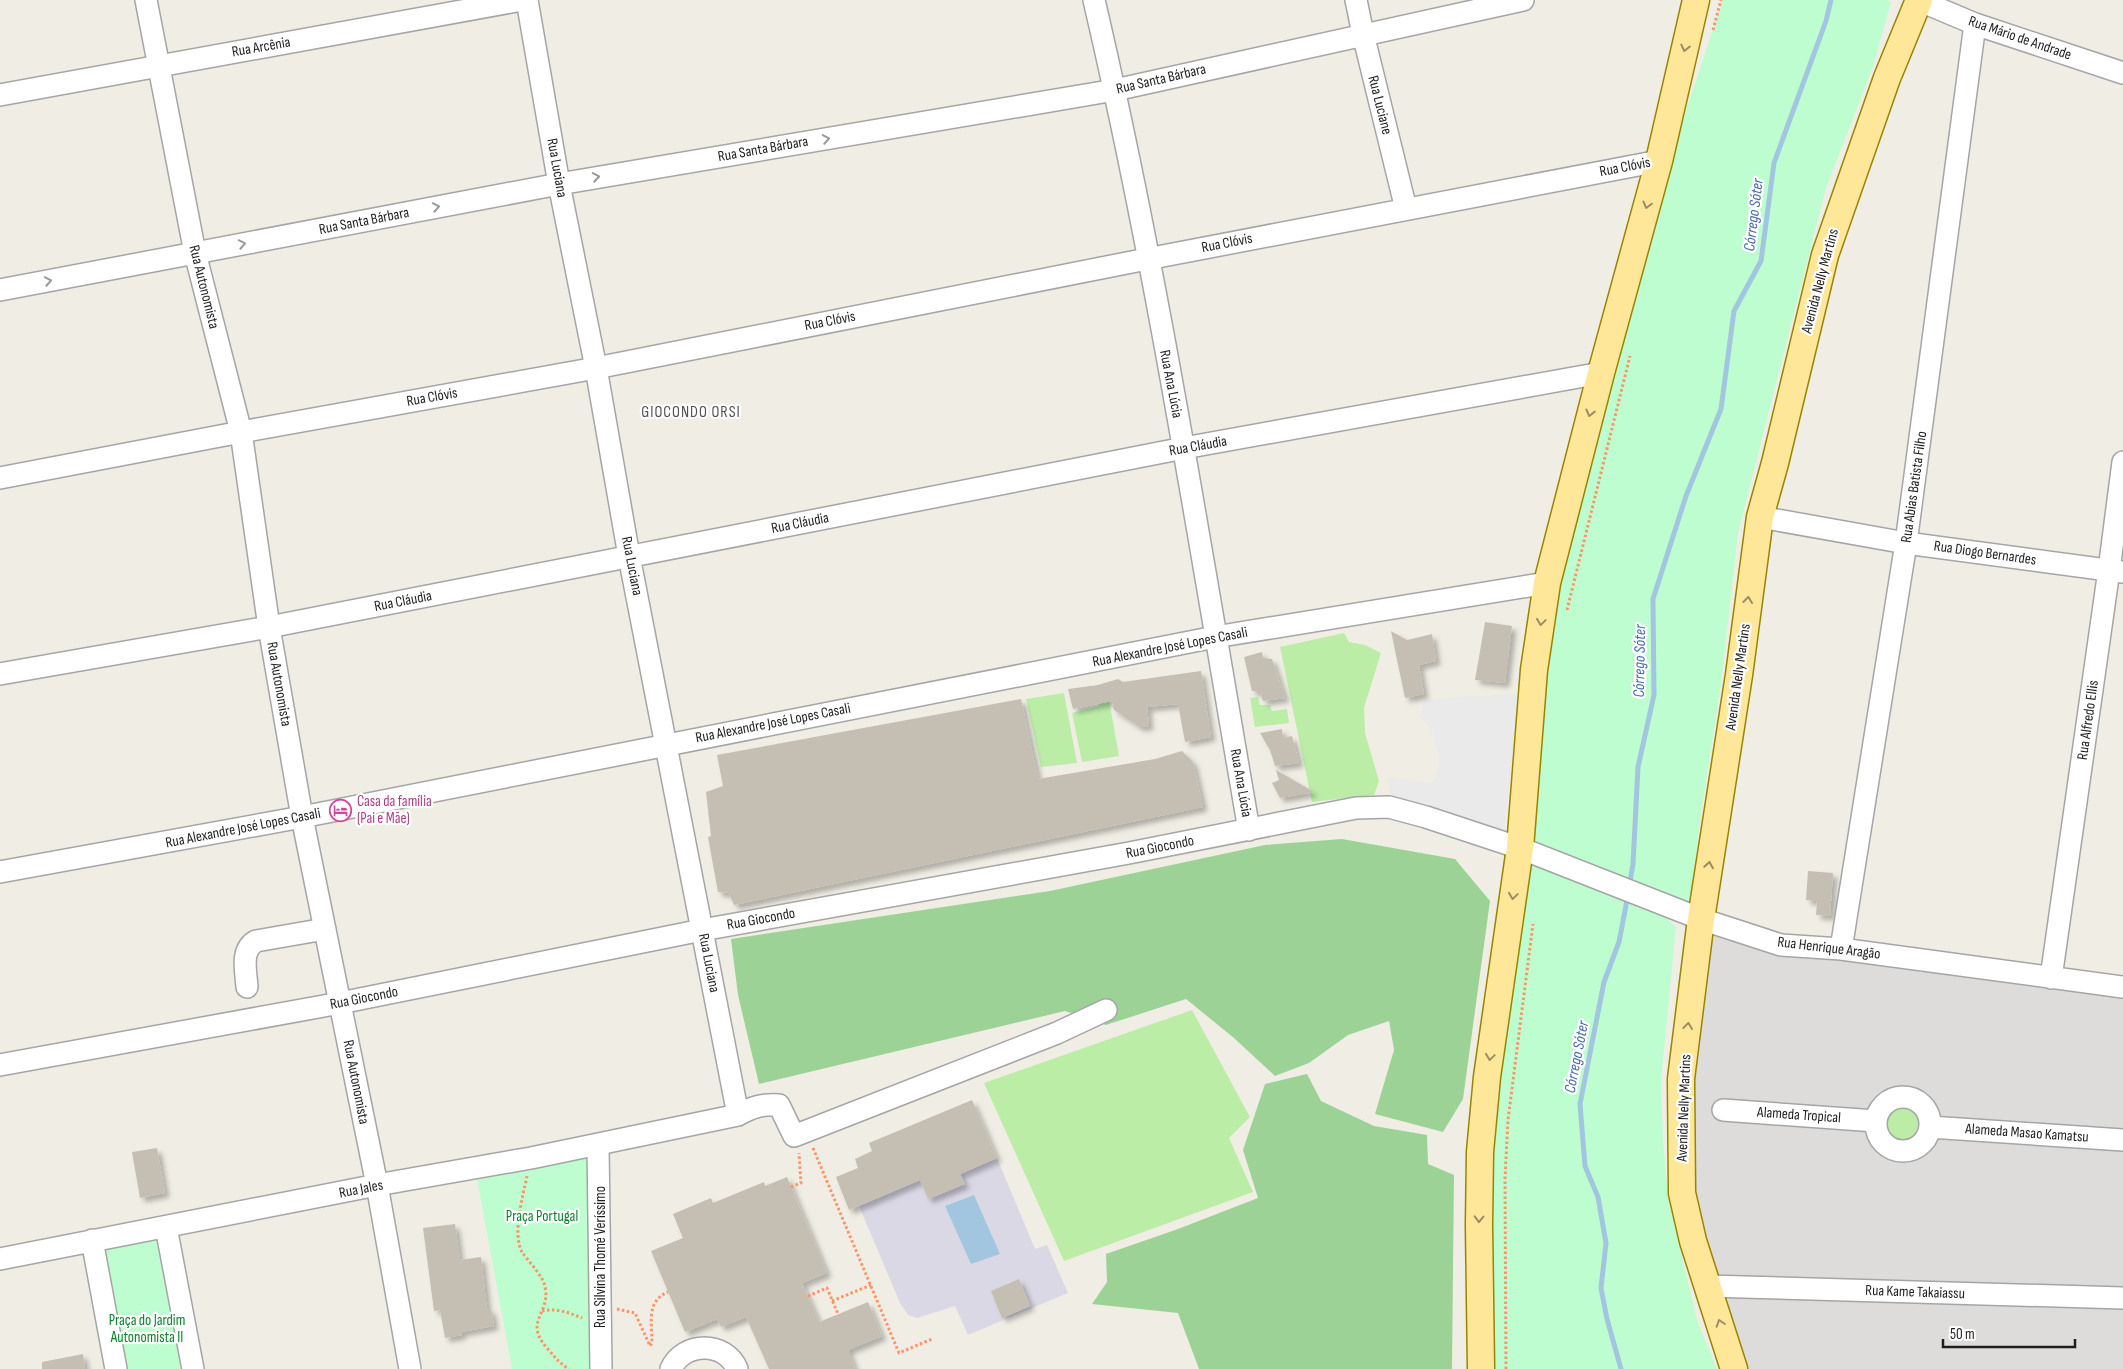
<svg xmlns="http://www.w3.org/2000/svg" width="2123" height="1369" viewBox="0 0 2123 1369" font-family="'Sofia Sans Condensed',sans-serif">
	<defs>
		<filter id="shadow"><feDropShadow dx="4.5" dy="4.5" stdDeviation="2.5" flood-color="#0004"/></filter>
	</defs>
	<rect width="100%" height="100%" fill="#f0eee4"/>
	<!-- residential -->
	<path fill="#dddcdb" d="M1701,919L1781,945L2123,986V1369H1734L1682,1193Z"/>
	<!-- grass -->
	<path fill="#bceda7" d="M1344,633L1349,642L1365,645L1381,653L1364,708L1365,733L1379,781L1374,795L1312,802L1280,647Z
		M1106,683L1119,756L1082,762L1072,713L1099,706L1095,686Z
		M1064,693L1077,763L1041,767L1026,699Z
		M1258,697L1260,705H1270L1272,711L1287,709L1289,723L1255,727L1250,698Z
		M1192,1010L1250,1117L1229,1138L1253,1192L1064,1261L984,1083Z
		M1882 1122a18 18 0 1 1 36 0a18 18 0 1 1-36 0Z"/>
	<!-- forest -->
	<path fill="#9cd296" d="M1342,839L1455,859L1490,901L1463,1099L1443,1132L1375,1114L1394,1050L1389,1021L1348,1035L1309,1063L1275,1076L1234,1038L1186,999L1106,1025L1065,1011L759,1084L738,995L731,939L1050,891L1265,845Z
		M1307,1074L1321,1101L1374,1126L1427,1135L1428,1164L1454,1175L1452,1369H1199L1178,1313L1092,1304L1107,1282L1106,1254L1178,1229L1258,1198L1243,1150L1265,1084Z"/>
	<!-- park -->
	<path fill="#befdcf" d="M1723,0H1887L1891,2L1873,67L1826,188L1738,533L1721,684L1702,807L1688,916L1653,907L1676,927L1661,1082L1663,1139L1668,1198L1697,1320L1717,1369H1487L1490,1154L1553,586L1669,161Z
		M598,1145L601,1369H512L475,1168Z
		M166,1227L193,1369H116L92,1240Z"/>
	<!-- parking -->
	<path fill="#eaeaea" d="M1519,693L1505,828L1491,832L1390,798L1388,779L1392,777L1432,783L1438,772V752L1432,731L1420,717L1424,699Z"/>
	<!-- plaza -->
	<path fill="#dbd8e6" d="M997,1158L1035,1249L1047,1245L1068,1293L968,1335L955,1306L917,1318L908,1315L900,1303L859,1206L920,1180L928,1199L964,1184L960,1174Z"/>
	<!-- water -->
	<path fill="#a2c6e0" d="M974,1195L1000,1254L971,1264L945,1206Z"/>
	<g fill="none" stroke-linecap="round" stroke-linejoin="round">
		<!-- stream -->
		<path stroke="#a2c6e0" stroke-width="5" d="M1629,887L1633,864L1638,767L1654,695L1653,599L1686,496L1721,409L1734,311L1761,261L1774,163L1826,21L1831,0
			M1621,1369L1607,1319L1601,1288L1606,1243L1598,1197L1585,1166L1580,1104L1604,982L1619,942L1628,895"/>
	</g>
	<!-- building -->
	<path fill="#c4beb3" filter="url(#shadow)" d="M1485,622L1512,626L1505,683L1475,680Z
		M1391,631L1407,640L1432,634L1436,661L1419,665L1424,694L1405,698Z
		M1262,652L1263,658L1272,659L1285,698L1263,701L1260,692L1252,691L1244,657Z
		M1201,671L1211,737L1185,742L1178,704L1147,707L1149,726L1140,727L1114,710L1112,701L1073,709L1068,689L1098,685L1118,679L1123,682Z
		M1021,699L1038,779L1155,759L1182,751L1193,762L1203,807L734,905L729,893L718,892L708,837L711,836L706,792L723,786L717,755Z
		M1282,729L1283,738L1292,736L1299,763L1275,766L1270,750L1260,733Z
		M1276,770L1314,792L1280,798L1272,783L1279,780Z
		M1808,871L1833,873L1830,916L1816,915L1817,901L1806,900Z
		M972,1100L997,1158L960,1174L965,1184L928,1199L920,1180L849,1210L836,1177L858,1168L855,1159L872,1151L869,1143Z
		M157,1148L165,1193L140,1198L132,1152Z
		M787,1177L827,1273L802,1283L819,1322L868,1302L882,1336L848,1350L855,1369H769L746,1317L721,1327L717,1319L685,1332L651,1251L683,1238L673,1214L711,1198L713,1203L764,1182L765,1186Z
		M455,1224L460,1260L481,1257L487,1310L491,1309L494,1326L461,1332L462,1335L445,1338L440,1310L434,1311L423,1228Z
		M1019,1279L1030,1306L1002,1318L991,1291Z
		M83,1354L85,1369H42V1362Z"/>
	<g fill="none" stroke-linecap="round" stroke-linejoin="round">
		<defs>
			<path id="minor" d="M146,0L195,253L241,432L269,627L302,817L377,1185L410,1369
				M1094,0C1158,274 1201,553 1249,830
				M1356,0L1363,34L1406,209
				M1918,0L1975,24L2123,73
				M0,95L522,0
				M0,290L559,184L1115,90L1523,0
				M0,478L241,432L596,368L1147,259L1659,161
				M1760,517L1906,543L2123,572
				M0,674L269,627L1184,448L1601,373
				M0,872L302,817L1215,637L1547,583
				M1841,949L1906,543L1975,24
				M2051,978L2109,570L2123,462
				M247,987C246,971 240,950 256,941L325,929
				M0,1065L340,1003L702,930L1129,853L1356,808L1389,807L1426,817L1520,848L1701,919L1781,945L1841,949L2123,987
				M1876 1124a27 27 0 1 1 54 0a27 27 0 1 1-54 0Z
				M1723,1110L1876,1121
				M738,1115C752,1107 762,1104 779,1105L794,1136L1057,1033L1106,1010
				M1930,1127L2123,1140
				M598,1145L601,1369
				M166,1227L193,1369
				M92,1240L116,1369
				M0,1259L377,1185L531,1158L738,1115L629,556L596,368L559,184L527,0
				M1708,1286L2123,1298
				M671,1369C683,1341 726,1341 737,1369"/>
			<path id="major" d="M1481,1369L1479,1225L1480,1152L1487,1077L1520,848L1534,670L1547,583L1601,373L1659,161L1696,0
				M1734,1369L1693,1241L1682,1193L1681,1079L1701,919L1739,675L1760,517L1775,463L1825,255L1887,78L1919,0"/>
		</defs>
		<!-- minor casing -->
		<use href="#minor" stroke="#a5a5a5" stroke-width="24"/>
		<!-- major casing -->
		<use href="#major" stroke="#998400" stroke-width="29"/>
		<!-- path -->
		<path stroke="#ff9366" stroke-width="3" stroke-dasharray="2.5 2.5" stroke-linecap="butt" d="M1713,30L1721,0
			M1567,610L1630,356
			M813,1148L899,1353L932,1339
			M527,1176C523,1196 512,1234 522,1252C528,1261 544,1277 545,1287C551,1314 523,1321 547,1348C554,1356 559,1363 569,1369
			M791,1187L801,1183L799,1153
			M808,1296L827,1288L838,1314
			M832,1301L871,1285
			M617,1309L635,1313L650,1346L652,1343C652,1323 646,1301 668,1292
			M542,1311C556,1308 568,1312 582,1318
			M1506,1369L1505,1179L1508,1120L1533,924"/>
		<!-- minor -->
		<use href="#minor" stroke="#fff" stroke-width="21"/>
		<!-- major -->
		<use href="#major" stroke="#ffe79a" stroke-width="26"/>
	</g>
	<!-- one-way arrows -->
	<defs><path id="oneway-chevron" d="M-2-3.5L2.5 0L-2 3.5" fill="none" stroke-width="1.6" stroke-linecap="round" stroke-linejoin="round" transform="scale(1.25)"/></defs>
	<g stroke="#9a8d62">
		<use href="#oneway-chevron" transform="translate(1685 48) rotate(103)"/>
		<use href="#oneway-chevron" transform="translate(1647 205) rotate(105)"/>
		<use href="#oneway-chevron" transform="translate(1590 413) rotate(104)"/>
		<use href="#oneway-chevron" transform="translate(1748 600) rotate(-83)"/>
		<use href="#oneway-chevron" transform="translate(1541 622) rotate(98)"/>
		<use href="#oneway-chevron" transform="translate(1709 865) rotate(-81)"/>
		<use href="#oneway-chevron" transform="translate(1513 896) rotate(98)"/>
		<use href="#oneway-chevron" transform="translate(1688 1026) rotate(-83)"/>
		<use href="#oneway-chevron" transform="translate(1490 1057) rotate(98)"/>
		<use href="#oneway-chevron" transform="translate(1479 1219) rotate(91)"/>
		<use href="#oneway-chevron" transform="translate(1720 1323) rotate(-108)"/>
	</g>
	<g stroke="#9a9a9a">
		<use href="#oneway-chevron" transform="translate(826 139) rotate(-10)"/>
		<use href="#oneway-chevron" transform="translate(596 177) rotate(-10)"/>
		<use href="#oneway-chevron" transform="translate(436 207) rotate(-11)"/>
		<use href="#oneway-chevron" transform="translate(242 244) rotate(-11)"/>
		<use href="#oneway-chevron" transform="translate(48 281) rotate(-11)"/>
	</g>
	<!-- icons -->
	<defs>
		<symbol id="hotel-ring" viewBox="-11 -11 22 22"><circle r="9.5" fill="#fff" stroke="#d1479c" stroke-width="1.5"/><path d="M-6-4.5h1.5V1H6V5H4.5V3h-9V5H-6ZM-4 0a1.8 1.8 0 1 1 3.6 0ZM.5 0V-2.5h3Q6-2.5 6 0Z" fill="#d1479c"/></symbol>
	</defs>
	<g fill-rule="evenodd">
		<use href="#hotel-ring" x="328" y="798" width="25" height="25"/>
	</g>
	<g text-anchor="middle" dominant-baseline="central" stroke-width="4.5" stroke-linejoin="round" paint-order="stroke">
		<!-- street labels -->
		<g font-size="15" fill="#1e1e1e" stroke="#fff">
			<text transform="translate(2020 38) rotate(19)">Rua Mário de Andrade</text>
			<text transform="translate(261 47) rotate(-10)">Rua Arcênia</text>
			<text transform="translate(1161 79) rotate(-13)">Rua Santa Bárbara</text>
			<text transform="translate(1380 105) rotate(76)">Rua Luciane</text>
			<text transform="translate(763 149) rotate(-10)">Rua Santa Bárbara</text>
			<text transform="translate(1625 167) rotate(-11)">Rua Clóvis</text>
			<text transform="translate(557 168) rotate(80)">Rua Luciana</text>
			<text transform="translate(364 221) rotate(-11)">Rua Santa Bárbara</text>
			<text transform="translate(1227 243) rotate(-11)">Rua Clóvis</text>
			<text transform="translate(1820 281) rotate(-75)">Avenida Nelly Martins</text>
			<text transform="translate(204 287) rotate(76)">Rua Autonomista</text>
			<text transform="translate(830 321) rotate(-11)">Rua Clóvis</text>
			<text transform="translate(1171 384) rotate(79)">Rua Ana Lúcia</text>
			<text transform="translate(432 397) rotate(-10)">Rua Clóvis</text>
			<text transform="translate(1198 446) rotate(-10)">Rua Cláudia</text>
			<text transform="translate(1914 487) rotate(-82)">Rua Abias Batista Filho</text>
			<text transform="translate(800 523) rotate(-11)">Rua Cláudia</text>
			<text transform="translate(1985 553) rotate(8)">Rua Diogo Bernardes</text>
			<text transform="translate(632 566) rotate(79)">Rua Luciana</text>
			<text transform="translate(403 601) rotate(-11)">Rua Cláudia</text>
			<text transform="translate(1170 647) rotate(-11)">Rua Alexandre José Lopes Casali</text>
			<text transform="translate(1738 677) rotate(-82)">Avenida Nelly Martins</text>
			<text transform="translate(279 684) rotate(80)">Rua Autonomista</text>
			<text transform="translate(2088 720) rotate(-82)">Rua Alfredo Ellis</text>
			<text transform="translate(773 723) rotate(-11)">Rua Alexandre José Lopes Casali</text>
			<text transform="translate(1241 783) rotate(80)">Rua Ana Lúcia</text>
			<text transform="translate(243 828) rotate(-11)">Rua Alexandre José Lopes Casali</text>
			<text transform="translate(1160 847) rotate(-11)">Rua Giocondo</text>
			<text transform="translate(761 919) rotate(-10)">Rua Giocondo</text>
			<text transform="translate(1829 948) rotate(7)">Rua Henrique Aragão</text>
			<text transform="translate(709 963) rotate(79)">Rua Luciana</text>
			<text transform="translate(364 998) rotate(-11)">Rua Giocondo</text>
			<text transform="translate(356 1082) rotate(79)">Rua Autonomista</text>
			<text transform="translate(1684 1108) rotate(-88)">Avenida Nelly Martins</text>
			<text transform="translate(1799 1115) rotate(4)">Alameda Tropical</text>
			<text transform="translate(2027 1133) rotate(4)">Alameda Masao Kamatsu</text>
			<text transform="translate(361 1189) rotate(-11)">Rua Jales</text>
			<text transform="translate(600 1257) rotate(-90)">Rua Silvina Thomé Veríssimo</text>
			<text transform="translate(1915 1292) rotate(2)">Rua Kame Takaiassu</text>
		</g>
		<!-- hotel labels -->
		<g font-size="15" fill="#b23c85" stroke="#fff" text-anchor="start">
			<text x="357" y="801">Casa da família<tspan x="357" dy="17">(Pai e Mãe)</tspan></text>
		</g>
		<!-- park labels -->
		<g font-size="15" fill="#058428" stroke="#fff">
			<text x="542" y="1216">Praça Portugal</text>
			<text x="147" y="1320">Praça do Jardim<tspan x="147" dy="17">Autonomista II</tspan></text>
		</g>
		<!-- water labels -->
		<g font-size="16" font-style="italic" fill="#4567b4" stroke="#fff">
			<text transform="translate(1754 215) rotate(-83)">Córrego Sóter</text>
			<text transform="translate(1640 661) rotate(-89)">Córrego Sóter</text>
			<text transform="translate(1577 1057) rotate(-79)">Córrego Sóter</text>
		</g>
		<!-- neighbourhood labels -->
		<g font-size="16" letter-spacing="1" fill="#515151" stroke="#fff">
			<text x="691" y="412">GIOCONDO ORSI</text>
		</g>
	</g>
	<!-- scale -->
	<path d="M1943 1339v8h132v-8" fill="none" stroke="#1e1e1e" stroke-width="2.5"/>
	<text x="1950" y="1339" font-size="15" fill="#1e1e1e" stroke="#ffffff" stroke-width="4" paint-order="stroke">50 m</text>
</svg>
